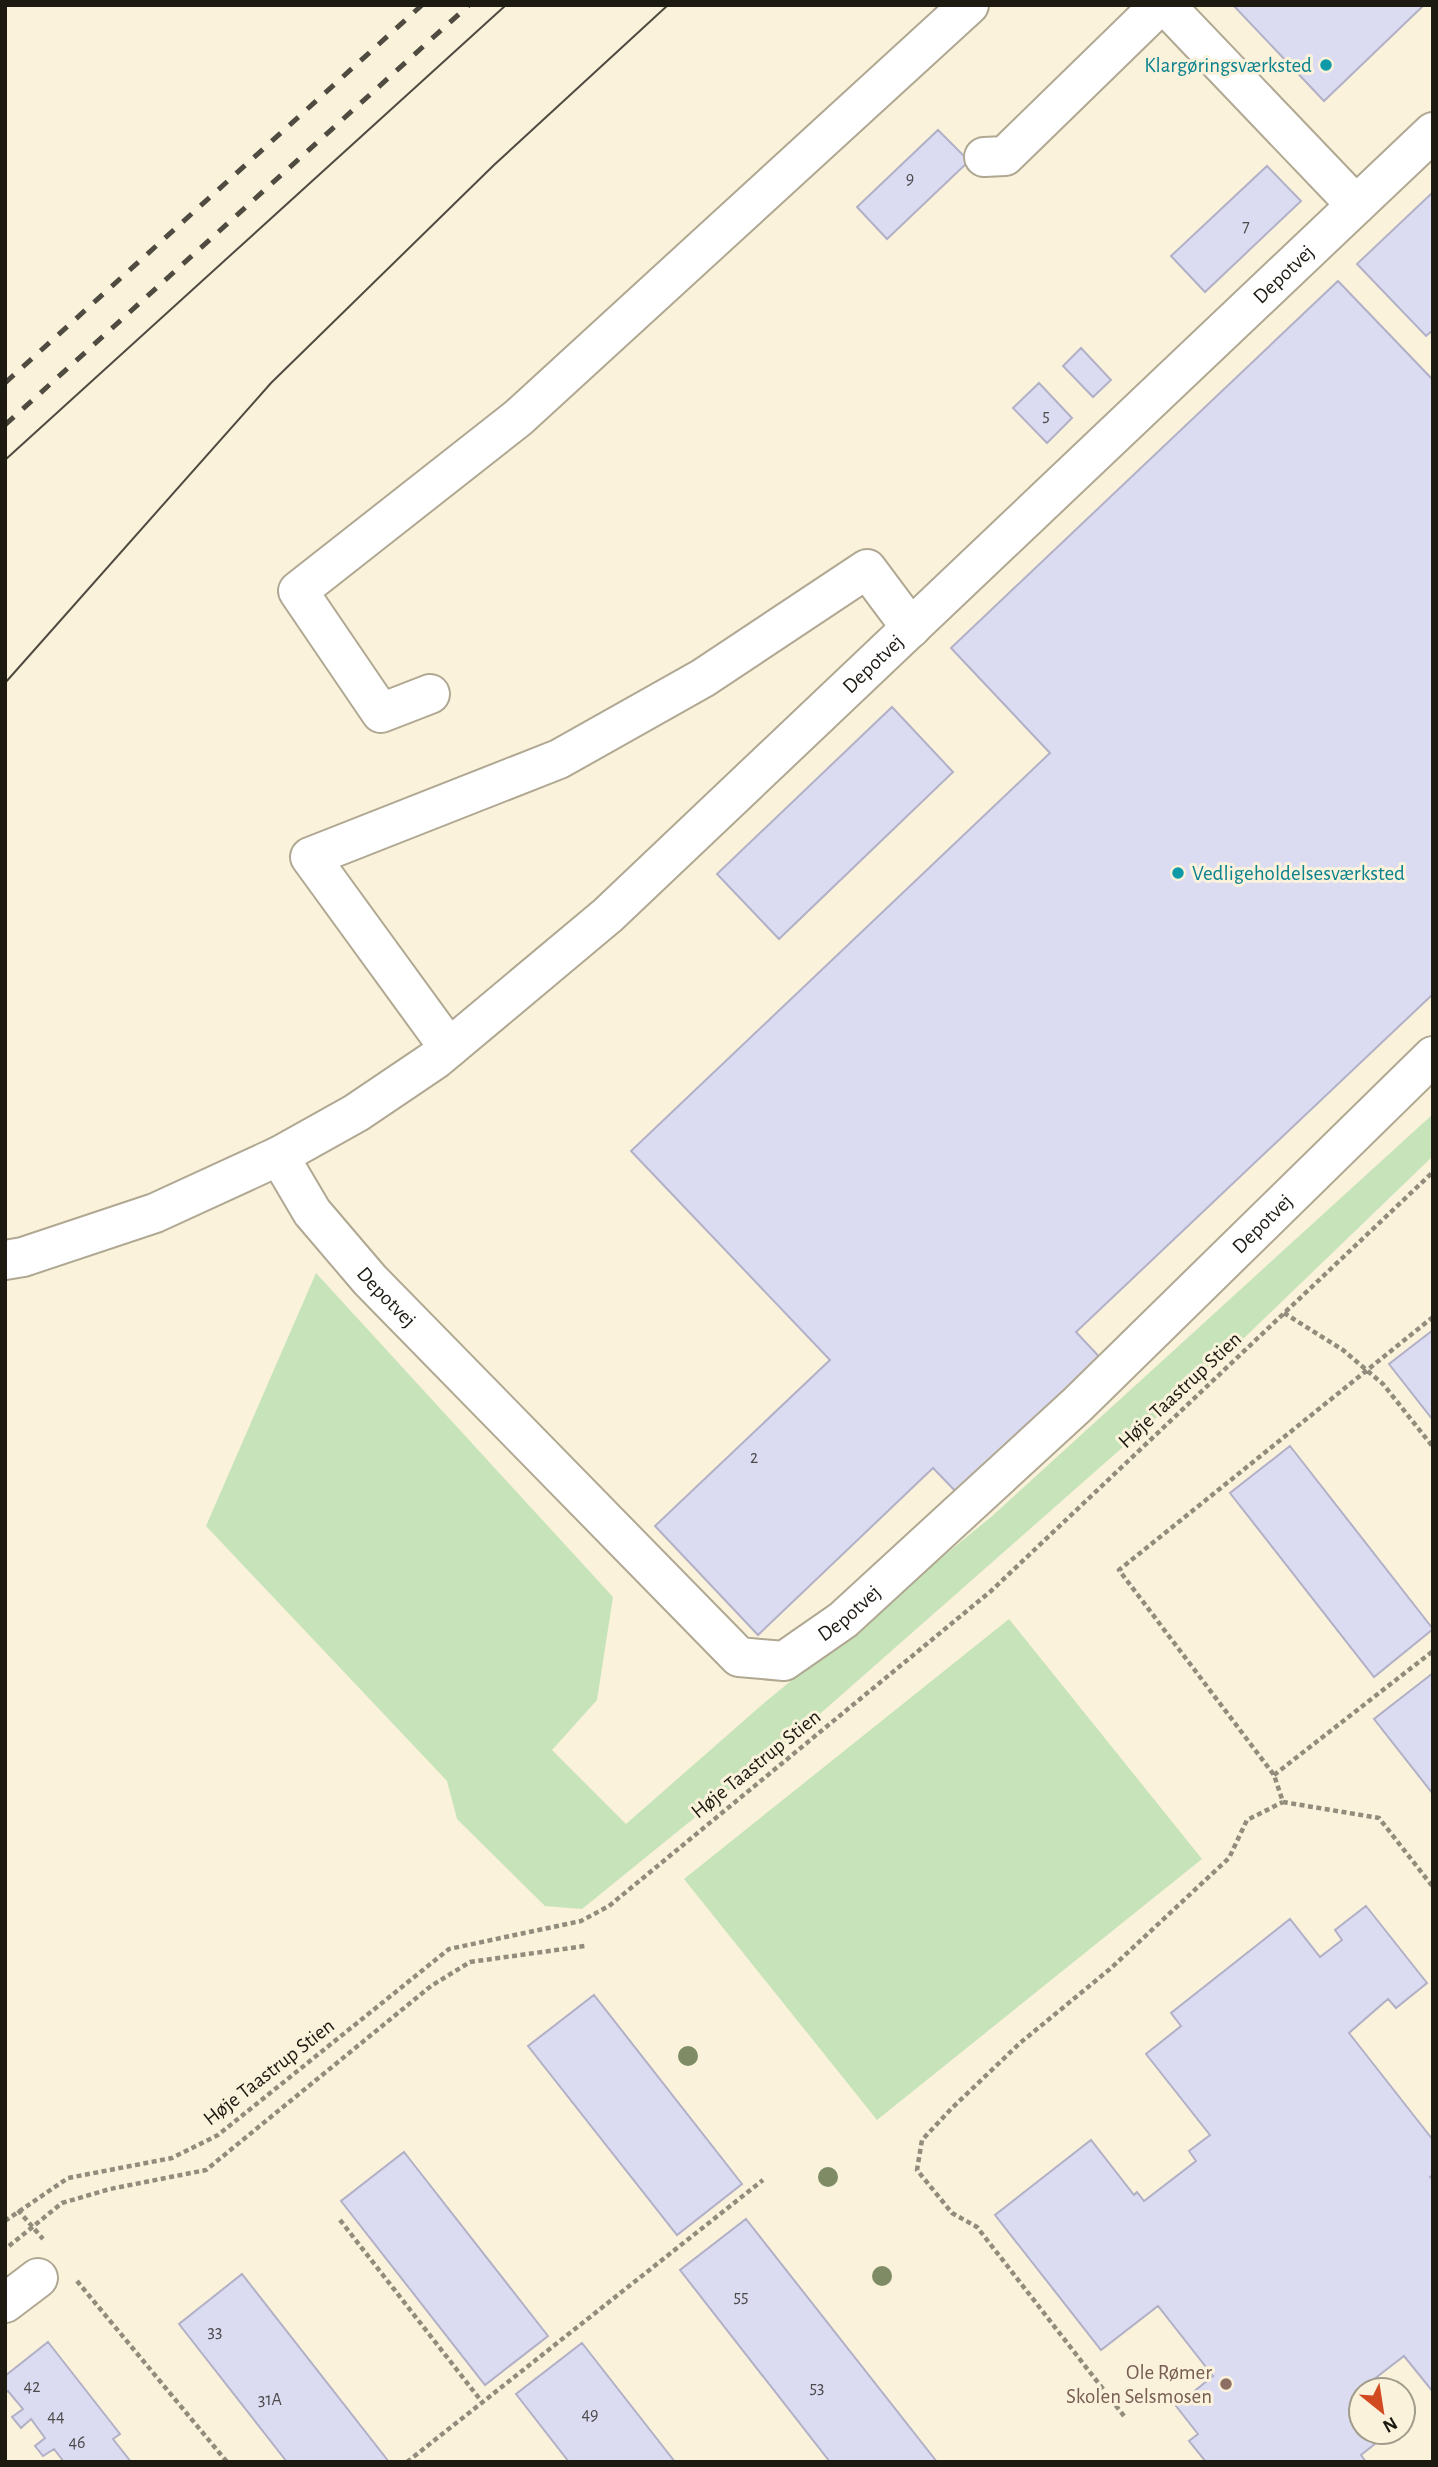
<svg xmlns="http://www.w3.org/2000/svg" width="1438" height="2467" viewBox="0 0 1438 2467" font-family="'Alegreya Sans',sans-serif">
	<rect width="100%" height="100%" fill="#faf2db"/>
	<!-- green -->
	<path fill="#c7e3ba" d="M1433,1114V1156L1215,1366L788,1742L582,1909L545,1906L457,1819L447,1781L206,1526L316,1273L613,1597L597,1700L552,1750L626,1824L764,1703L991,1517Z
		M1009,1619L1202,1859L877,2120L684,1879Z"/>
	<!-- building -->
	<path fill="#dbdbf2" stroke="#b1b0c6" stroke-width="2" d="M1233,5H1424L1324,101Z
		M938,130L969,161L887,239L857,207Z
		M1267,166L1301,201L1205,292L1171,256Z
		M1433,192V330L1426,336L1357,264Z
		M1338,281L1433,380V994L1076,1332L1106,1364L963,1499L933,1468L758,1635L655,1526L830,1360L631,1151L1050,753L951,648Z
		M1081,348L1111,380L1093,397L1063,366Z
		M1039,383L1072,418L1047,443L1013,408Z
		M892,707L953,772L779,939L717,874Z
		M1433,1330V1420L1389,1364Z
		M1290,1446L1433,1629L1374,1677L1230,1493Z
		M1433,1673V1794L1374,1719Z
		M1366,1906L1427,1983L1396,2008L1388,1999L1349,2033L1433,2140V2175L1430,2177L1433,2180V2392L1404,2356L1373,2380L1381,2390H1361V2432H1390L1361,2455L1366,2462H1206L1189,2441L1198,2434L1176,2406L1213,2376L1158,2306L1101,2350L995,2215L1091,2140L1134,2195L1137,2192L1144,2201L1196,2161L1189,2151L1210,2135L1146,2054L1181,2026L1171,2013L1290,1919L1320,1957L1342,1940L1335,1930Z
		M594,1995L742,2184L677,2235L528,2046Z
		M404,2152L548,2336L485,2385L341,2201Z
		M746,2219L937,2462H830L680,2270Z
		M242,2274L389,2462H287L179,2324Z
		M48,2342L120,2434L113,2439L131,2462H64L54,2449L43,2456L35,2446L45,2438L31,2419L21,2428L12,2417L23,2409L8,2391L5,2393V2376Z
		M582,2343L675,2462H569L516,2394Z"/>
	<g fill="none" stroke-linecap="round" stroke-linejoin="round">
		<defs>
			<g id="minor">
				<path d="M1165,5L1356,205"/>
				<path d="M984,157L1005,156L1160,5"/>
				<path d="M430,694L381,713L298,591L518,418L969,5"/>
				<path d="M449,1048L310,857L559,759L703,678L867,569L911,628"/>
				<path id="s1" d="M279,1156L312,1212L370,1280L739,1657L784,1661L843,1620L1077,1405L1433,1056"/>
				<path id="s2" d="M5,1260L23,1257L155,1213L279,1156L356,1113L436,1059L608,915L1433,132"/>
				<path d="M5,2303L38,2278"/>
			</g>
		</defs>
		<!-- minor casing -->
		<use href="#minor" stroke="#b0a892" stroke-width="42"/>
		<!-- path -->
		<path stroke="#928c7c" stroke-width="4.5" stroke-dasharray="5 3.5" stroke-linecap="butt" d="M1284,1313L1343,1350L1383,1384L1433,1447
			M1433,1317L1119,1570L1274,1775L1283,1802L1379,1818L1433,1887
			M1274,1775L1433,1651
			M18,2210L43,2239
			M340,2220L482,2402
			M5,2221L68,2178L172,2158L218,2135L449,1949L581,1921L609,1906L991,1591L1433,1172
			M9,2246L62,2203L110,2189L206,2170L431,1986L470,1962L585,1946
			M77,2281L227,2462
			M1124,2416L977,2227L952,2213L917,2170L922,2140L951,2109L1020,2043L1110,1969L1229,1858L1247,1820L1283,1802
			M407,2462L763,2180"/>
		<!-- minor -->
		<use href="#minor" stroke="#fff" stroke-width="38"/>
		<!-- tram -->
		<path stroke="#4f4b40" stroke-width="2" d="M5,460L506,5
			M5,683L271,383L494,165L668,5"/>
		<!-- rail -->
		<path stroke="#4f4b40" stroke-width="5" stroke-dasharray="12 12" stroke-linecap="butt" d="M5,383L422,5
			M5,425L469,5"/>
	</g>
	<!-- trees -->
	<g fill="#7e8b65">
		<circle cx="688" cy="2056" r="10"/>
		<circle cx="828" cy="2177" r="10"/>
		<circle cx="882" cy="2276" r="10"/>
	</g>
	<!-- markers -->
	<g fill="#0f9aa8" stroke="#faf2db" stroke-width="2.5">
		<circle cx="1326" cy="65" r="7"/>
		<circle cx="1178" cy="873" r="7"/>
	</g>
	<circle fill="#8d6e63" stroke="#faf2db" stroke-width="2.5" cx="1226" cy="2384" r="7"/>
	<g text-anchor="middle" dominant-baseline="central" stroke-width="6" stroke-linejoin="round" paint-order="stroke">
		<!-- number labels -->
		<g font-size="18" fill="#4c4a4a">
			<text x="910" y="179">9</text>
			<text x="1246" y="227">7</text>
			<text x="1046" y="416">5</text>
			<text x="754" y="1458">2</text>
			<text x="741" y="2297">55</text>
			<text x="215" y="2332">33</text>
			<text x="32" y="2387">42</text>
			<text x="817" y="2388">53</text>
			<text x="270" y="2400">31A</text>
			<text x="590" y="2415">49</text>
			<text x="56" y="2417">44</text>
			<text x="77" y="2443">46</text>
		</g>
		<!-- culture labels -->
		<g font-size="21" fill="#0d838f" stroke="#faf2db" text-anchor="end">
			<text x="1312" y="65">Klargøringsværksted</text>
			<text x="1192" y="873" text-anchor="start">Vedligeholdelsesværksted</text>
		</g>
		<!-- street labels -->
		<g font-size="21" fill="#1d1a12" stroke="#faf2db">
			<text stroke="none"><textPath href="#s2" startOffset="1634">Depotvej</textPath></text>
			<text stroke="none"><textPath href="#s2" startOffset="1068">Depotvej</textPath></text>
			<text stroke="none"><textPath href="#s1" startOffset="1376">Depotvej</textPath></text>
			<text stroke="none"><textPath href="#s1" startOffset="178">Depotvej</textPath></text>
			<text transform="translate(1180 1390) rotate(-43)">Høje Taastrup Stien</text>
			<text stroke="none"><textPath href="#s1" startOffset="808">Depotvej</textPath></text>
			<text transform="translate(756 1764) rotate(-39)">Høje Taastrup Stien</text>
			<text transform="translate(269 2072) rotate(-38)">Høje Taastrup Stien</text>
		</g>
		<!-- education labels -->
		<g font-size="21" fill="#785e54" stroke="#faf2db" text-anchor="end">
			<text x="1212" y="2372">Ole Rømer<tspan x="1212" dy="24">Skolen Selsmosen</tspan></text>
		</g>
	</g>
	<!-- border -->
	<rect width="1438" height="2467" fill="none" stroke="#1d1a12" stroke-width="14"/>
	<!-- north arrow -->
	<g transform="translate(1382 2411) rotate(150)"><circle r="33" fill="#faf2db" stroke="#a29c8b" stroke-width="2"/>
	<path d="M0-5L12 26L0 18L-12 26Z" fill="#d24a20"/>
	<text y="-10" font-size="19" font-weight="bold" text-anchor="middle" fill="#1d1a12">N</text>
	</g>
</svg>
